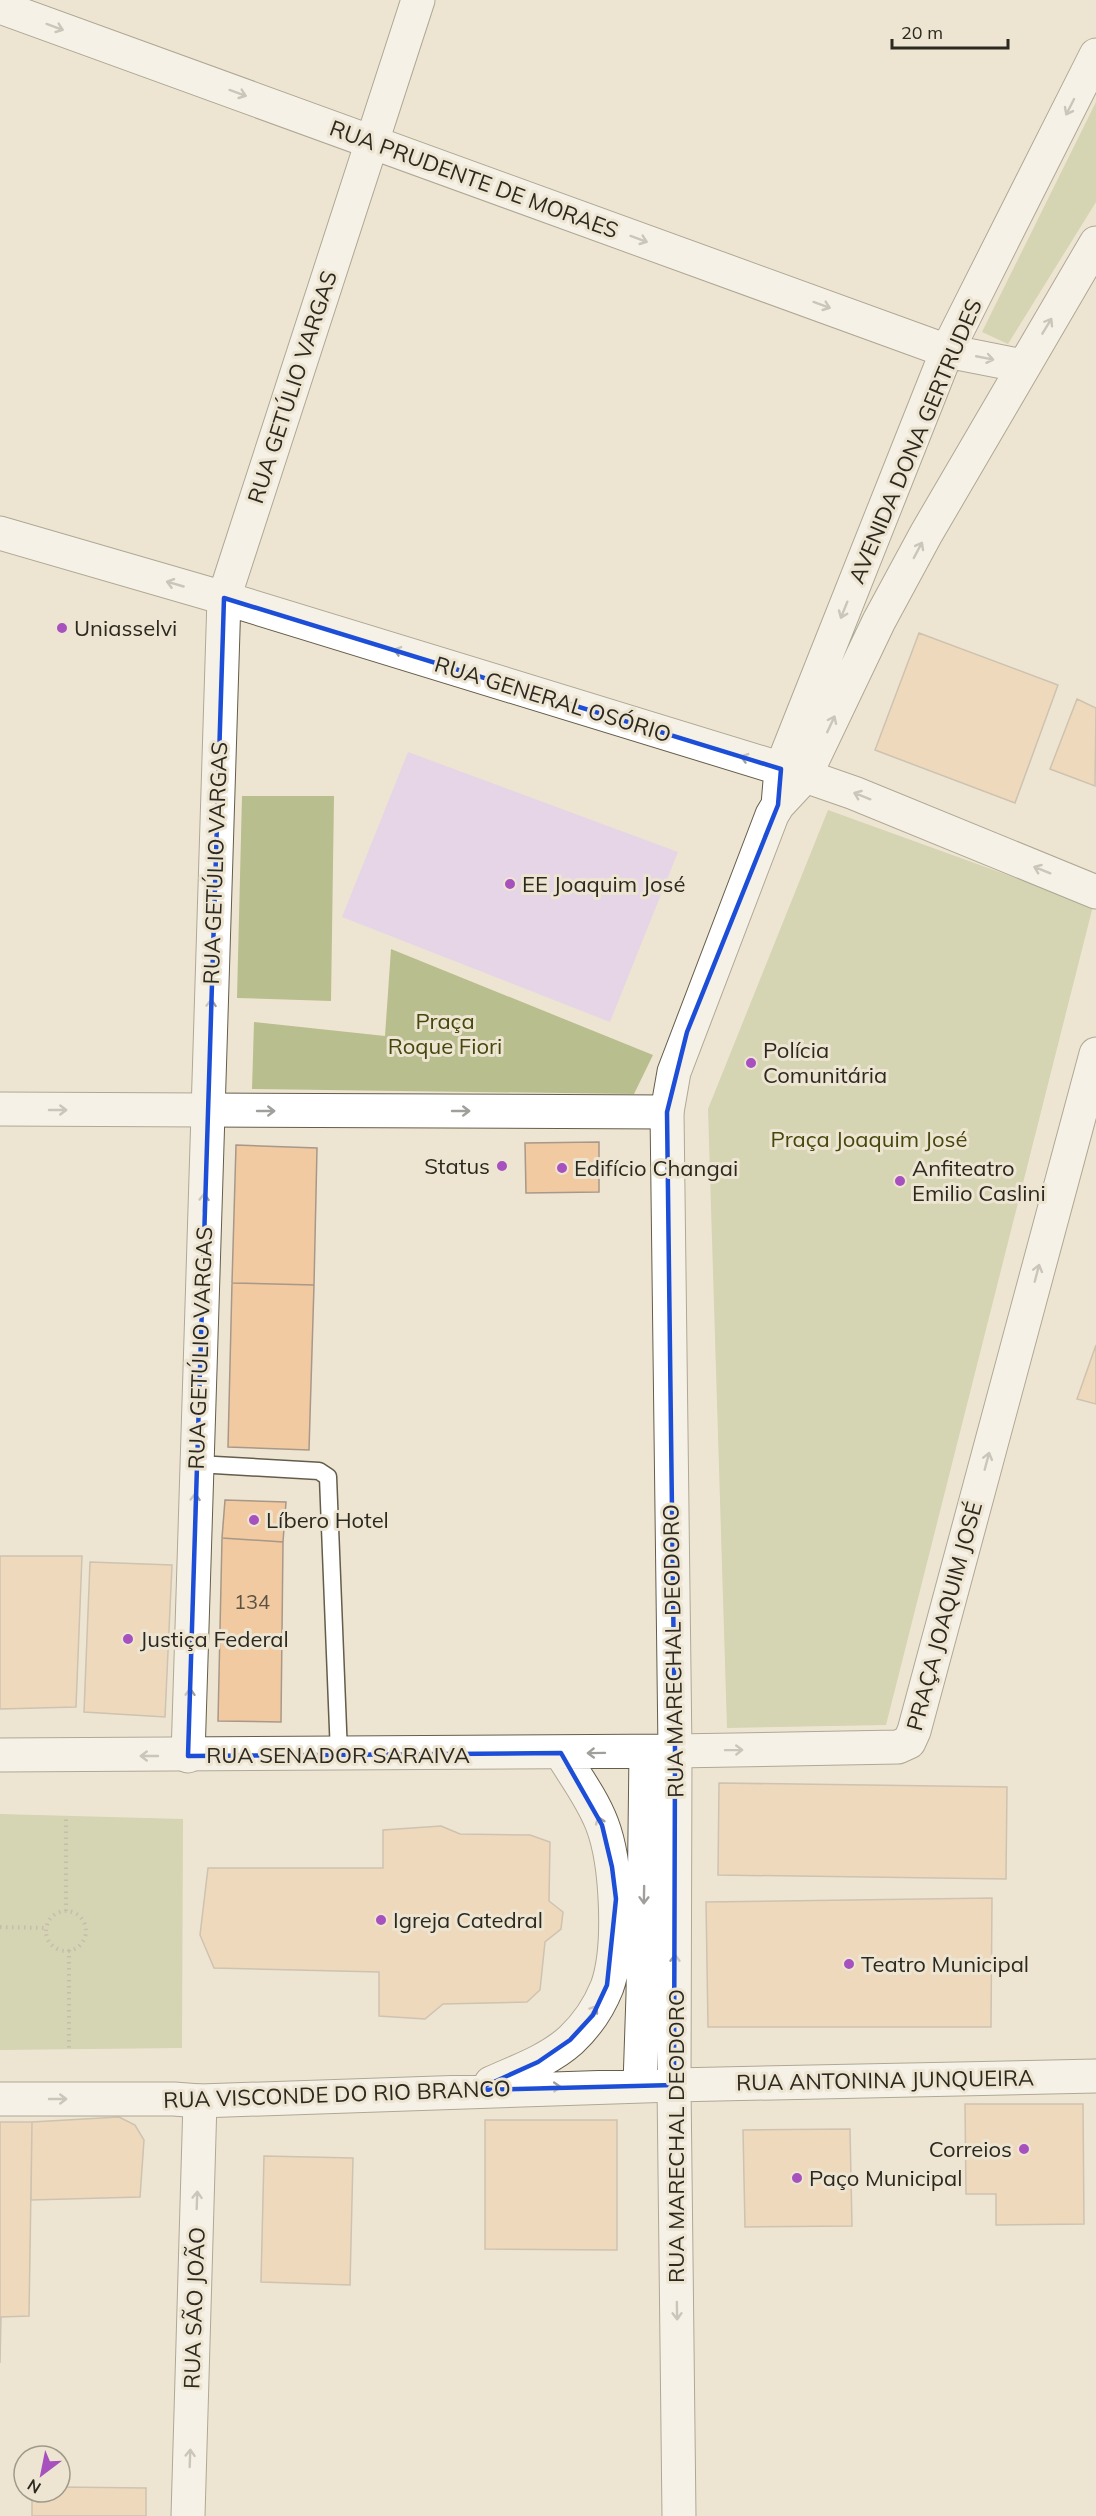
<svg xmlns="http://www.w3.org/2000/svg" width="1096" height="2516" viewBox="0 0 1096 2516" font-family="Mulish,sans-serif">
	<rect width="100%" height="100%" fill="#ede5d1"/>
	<!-- education -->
	<path fill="#e6d5e7" d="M408,752L678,852L610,1022L342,917Z"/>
	<!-- green -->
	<path fill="#b8be8e" d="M1096,102V202L1008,344L982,332Z
		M242,796H334L331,1001L237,998Z
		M828,810L1093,906L886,1725L727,1728L708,1109Z
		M391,949L653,1055L634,1094L252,1089L254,1022L385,1036Z
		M0,1814L183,1819L182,2048L0,2050Z"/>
	<!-- building -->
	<path fill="#f1caa2" stroke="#a89889" stroke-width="1.5" d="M919,633L1058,685L1015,803L875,750Z
		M1077,699L1096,708L1095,786L1050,769Z
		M599,1142V1192L526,1193L525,1143Z
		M236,1145L317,1148L314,1285L232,1283Z
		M232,1283L314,1285L309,1450L228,1447Z
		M1096,1345V1404L1077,1399Z
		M225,1500L286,1502L283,1542L222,1538Z
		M222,1538L283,1542L281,1722L218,1721Z
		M0,1556H82L76,1707L0,1709Z
		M90,1562L172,1565L165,1717L84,1712Z
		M719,1783L1007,1787L1006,1879L718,1875Z
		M441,1826L460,1834L530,1835L550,1842L549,1901L563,1912L561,1929L545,1942L540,1990L527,2002L443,2004L425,2019L379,2016V1972L214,1968L200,1935L208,1868H383V1830Z
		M992,1898L991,2027H708L706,1902Z
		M965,2104H1083L1084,2224L996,2225V2194H966Z
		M119,2117L135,2125L144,2140L140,2197L31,2200L32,2122Z
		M485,2120H617V2250L485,2249Z
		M0,2122H32L29,2316L1,2317L0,2363Z
		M850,2129L852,2226L745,2227L743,2130Z
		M264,2156L353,2158L350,2285L261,2282Z
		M60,2487L146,2488V2516H32V2492H60Z"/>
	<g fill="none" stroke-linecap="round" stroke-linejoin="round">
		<defs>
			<path id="service" d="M197,1464L319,1471L328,1477L339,1754"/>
			<path id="minor" d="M0,7L947,351
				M0,1109L667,1112
				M675,1751L898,1747L909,1742L914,1731L1096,1054
				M188,2516L200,2101
				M679,2516L674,2085L1096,2076"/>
			<path id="tertiary" d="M0,533L224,598L805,776L854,793L1096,892
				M188,1756L224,598L418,0"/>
			<path id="secondary" d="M947,351L1023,366
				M778,805L781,769L947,351L1096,55
				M0,1755L675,1751
				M491,2083C518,2071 549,2060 571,2040C587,2025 599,2007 607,1987C621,1948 617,1863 602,1824C592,1798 575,1776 561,1753
				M640,2084L643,1995L646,1752
				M0,2099H174L200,2101L674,2085L675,1751L667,1112L674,1072L772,815L778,805L805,776L879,621L926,534L1096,243"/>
		</defs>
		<!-- service casing -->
		<use href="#service" stroke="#645d4b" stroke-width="19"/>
		<!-- minor casing -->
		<use href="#minor" stroke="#645d4b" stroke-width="35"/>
		<!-- tertiary casing -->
		<use href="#tertiary" stroke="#645d4b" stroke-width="35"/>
		<!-- secondary casing -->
		<use href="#secondary" stroke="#645d4b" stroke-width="35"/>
		<!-- path -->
		<path stroke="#958f81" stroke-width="4" stroke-dasharray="1.5 4.5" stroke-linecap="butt" d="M66,1911V1815
			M46 1931a20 20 0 1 1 40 0a20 20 0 1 1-40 0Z
			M0,1927L46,1928
			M69,1950V2050"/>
		<!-- service -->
		<use href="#service" stroke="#fff" stroke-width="16"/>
		<!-- minor -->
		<use href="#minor" stroke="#fff" stroke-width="33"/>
		<!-- tertiary -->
		<use href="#tertiary" stroke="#fff" stroke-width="33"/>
		<!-- secondary -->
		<use href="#secondary" stroke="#fff" stroke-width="33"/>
	</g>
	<!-- one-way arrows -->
	<defs><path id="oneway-shaft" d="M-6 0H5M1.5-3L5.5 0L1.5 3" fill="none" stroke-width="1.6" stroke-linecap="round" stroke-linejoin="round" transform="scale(1.5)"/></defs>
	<g stroke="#a09f9b">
		<use href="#oneway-shaft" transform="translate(55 27) rotate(20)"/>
		<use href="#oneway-shaft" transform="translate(238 93) rotate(20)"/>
		<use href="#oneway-shaft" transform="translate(1070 107) rotate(117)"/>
		<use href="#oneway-shaft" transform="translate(639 239) rotate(20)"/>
		<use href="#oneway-shaft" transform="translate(822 305) rotate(20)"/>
		<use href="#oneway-shaft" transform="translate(1047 326) rotate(-59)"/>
		<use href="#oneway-shaft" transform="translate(985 358) rotate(11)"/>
		<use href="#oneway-shaft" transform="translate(918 550) rotate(-62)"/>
		<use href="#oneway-shaft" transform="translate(175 584) rotate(-164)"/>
		<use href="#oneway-shaft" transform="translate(844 610) rotate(112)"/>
		<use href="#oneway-shaft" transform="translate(402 652) rotate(-163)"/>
		<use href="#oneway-shaft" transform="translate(831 724) rotate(-65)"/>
		<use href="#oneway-shaft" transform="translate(749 759) rotate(-163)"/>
		<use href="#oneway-shaft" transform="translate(862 796) rotate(-158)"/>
		<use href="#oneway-shaft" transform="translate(1042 870) rotate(-158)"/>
		<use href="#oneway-shaft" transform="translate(211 1008) rotate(-88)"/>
		<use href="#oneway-shaft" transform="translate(58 1110)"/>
		<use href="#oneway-shaft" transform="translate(266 1111)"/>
		<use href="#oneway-shaft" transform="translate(461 1111)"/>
		<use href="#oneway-shaft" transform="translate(204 1202) rotate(-88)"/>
		<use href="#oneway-shaft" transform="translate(1037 1273) rotate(-75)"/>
		<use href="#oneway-shaft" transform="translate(987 1461) rotate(-75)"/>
		<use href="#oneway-shaft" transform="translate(195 1502) rotate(-88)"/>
		<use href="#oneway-shaft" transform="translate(190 1697) rotate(-89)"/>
		<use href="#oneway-shaft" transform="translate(734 1750) rotate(-1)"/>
		<use href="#oneway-shaft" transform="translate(596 1753) rotate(179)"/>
		<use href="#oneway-shaft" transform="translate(149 1756) rotate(180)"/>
		<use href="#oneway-shaft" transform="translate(601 1825) rotate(-110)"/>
		<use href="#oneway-shaft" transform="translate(644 1895) rotate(91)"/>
		<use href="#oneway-shaft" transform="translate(675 1963) rotate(-90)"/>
		<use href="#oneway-shaft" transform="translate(592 2013) rotate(-57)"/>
		<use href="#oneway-shaft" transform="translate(552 2087) rotate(-2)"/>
		<use href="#oneway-shaft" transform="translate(58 2099)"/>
		<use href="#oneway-shaft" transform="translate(197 2200) rotate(-88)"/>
		<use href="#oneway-shaft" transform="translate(677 2311) rotate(89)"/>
		<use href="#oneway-shaft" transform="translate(190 2458) rotate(-88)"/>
	</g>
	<!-- marked area -->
	<path d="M0 0H1096V2516H0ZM224,598L781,769L778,805L687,1032L667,1112L675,1751L674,2085L476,2090L538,2062L570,2040L593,2015L607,1985L616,1899L612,1867L602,1825L561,1753L188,1756Z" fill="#ede5d1" fill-opacity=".55" fill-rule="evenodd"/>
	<path fill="none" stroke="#1d4ed8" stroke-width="4.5" stroke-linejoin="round" d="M224,598L781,769L778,805L687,1032L667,1112L675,1751L674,2085L476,2090L538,2062L570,2040L593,2015L607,1985L616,1899L612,1867L602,1825L561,1753L188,1756Z"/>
	<!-- markers -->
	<g fill="#a751bf" stroke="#ede5d1" stroke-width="2">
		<circle cx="62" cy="628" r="6"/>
		<circle cx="510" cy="884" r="6"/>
		<circle cx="751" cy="1063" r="6"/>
		<circle cx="502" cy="1166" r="6"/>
		<circle cx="562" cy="1168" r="6"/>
		<circle cx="900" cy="1181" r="6"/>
		<circle cx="254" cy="1520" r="6"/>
		<circle cx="128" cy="1639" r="6"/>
		<circle cx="381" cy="1920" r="6"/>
		<circle cx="849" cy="1964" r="6"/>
		<circle cx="1024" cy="2149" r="6"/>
		<circle cx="797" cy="2178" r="6"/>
	</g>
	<g text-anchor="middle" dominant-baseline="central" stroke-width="6" stroke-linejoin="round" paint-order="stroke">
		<!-- number labels -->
		<g font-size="20" fill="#5d5141">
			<text x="252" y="1601">134</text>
		</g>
		<!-- street labels -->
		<g font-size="22" fill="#2c2921" stroke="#ede5d1">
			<text transform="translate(474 179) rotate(20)">RUA PRUDENTE DE MORAES</text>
			<text transform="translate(292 387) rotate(-72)">RUA GETÚLIO VARGAS</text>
			<text transform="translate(915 441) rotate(-67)">AVENIDA DONA GERTRUDES</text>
			<text transform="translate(553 699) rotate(17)">RUA GENERAL OSÓRIO</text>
			<text transform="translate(215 863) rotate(-88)">RUA GETÚLIO VARGAS</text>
			<text transform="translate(200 1348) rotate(-88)">RUA GETÚLIO VARGAS</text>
			<text transform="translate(944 1616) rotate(-75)">PRAÇA JOAQUIM JOSÉ</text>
			<text transform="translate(673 1651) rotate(-91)">RUA MARECHAL DEODORO</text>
			<text x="338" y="1755">RUA SENADOR SARAIVA</text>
			<text transform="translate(885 2080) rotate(-1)">RUA ANTONINA JUNQUEIRA</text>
			<text transform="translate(337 2094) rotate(-2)">RUA VISCONDE DO RIO BRANCO</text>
			<text transform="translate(676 2136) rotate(-90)">RUA MARECHAL DEODORO</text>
			<text transform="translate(194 2308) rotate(-88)">RUA SÃO JOÃO</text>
		</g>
		<!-- poi labels -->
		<g font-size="22" fill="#2c2921" stroke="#ede5d1" text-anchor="start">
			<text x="74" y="628">Uniasselvi</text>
			<text x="522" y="884">EE Joaquim José</text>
			<text x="763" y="1050">Polícia<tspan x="763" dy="25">Comunitária</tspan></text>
			<text x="490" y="1166" text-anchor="end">Status</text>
			<text x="574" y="1168">Edifício Changai</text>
			<text x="912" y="1168">Anfiteatro<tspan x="912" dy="25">Emilio Caslini</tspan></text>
			<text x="266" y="1520">Líbero Hotel</text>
			<text x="140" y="1639">Justiça Federal</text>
			<text x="393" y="1920">Igreja Catedral</text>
			<text x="861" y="1964">Teatro Municipal</text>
			<text x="1012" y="2149" text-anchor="end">Correios</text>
			<text x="809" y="2178">Paço Municipal</text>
		</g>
		<!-- park labels -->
		<g font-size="22" fill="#44480c" stroke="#ede5d1">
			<text x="445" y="1021">Praça<tspan x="445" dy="25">Roque Fiori</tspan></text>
			<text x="869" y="1139">Praça Joaquim José</text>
		</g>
	</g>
	<!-- north arrow -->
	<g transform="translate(42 2474) rotate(212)"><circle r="28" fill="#ede5d1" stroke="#a09a8b" stroke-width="1.5"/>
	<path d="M0-4.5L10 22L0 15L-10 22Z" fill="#a751bf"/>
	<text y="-9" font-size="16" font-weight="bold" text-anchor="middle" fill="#2c2921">N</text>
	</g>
	<!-- scale -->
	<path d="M892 39v9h116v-9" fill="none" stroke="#2c2921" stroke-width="3"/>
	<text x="901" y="39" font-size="18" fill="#2c2921" stroke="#ede5d1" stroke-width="4.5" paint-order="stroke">20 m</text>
</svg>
